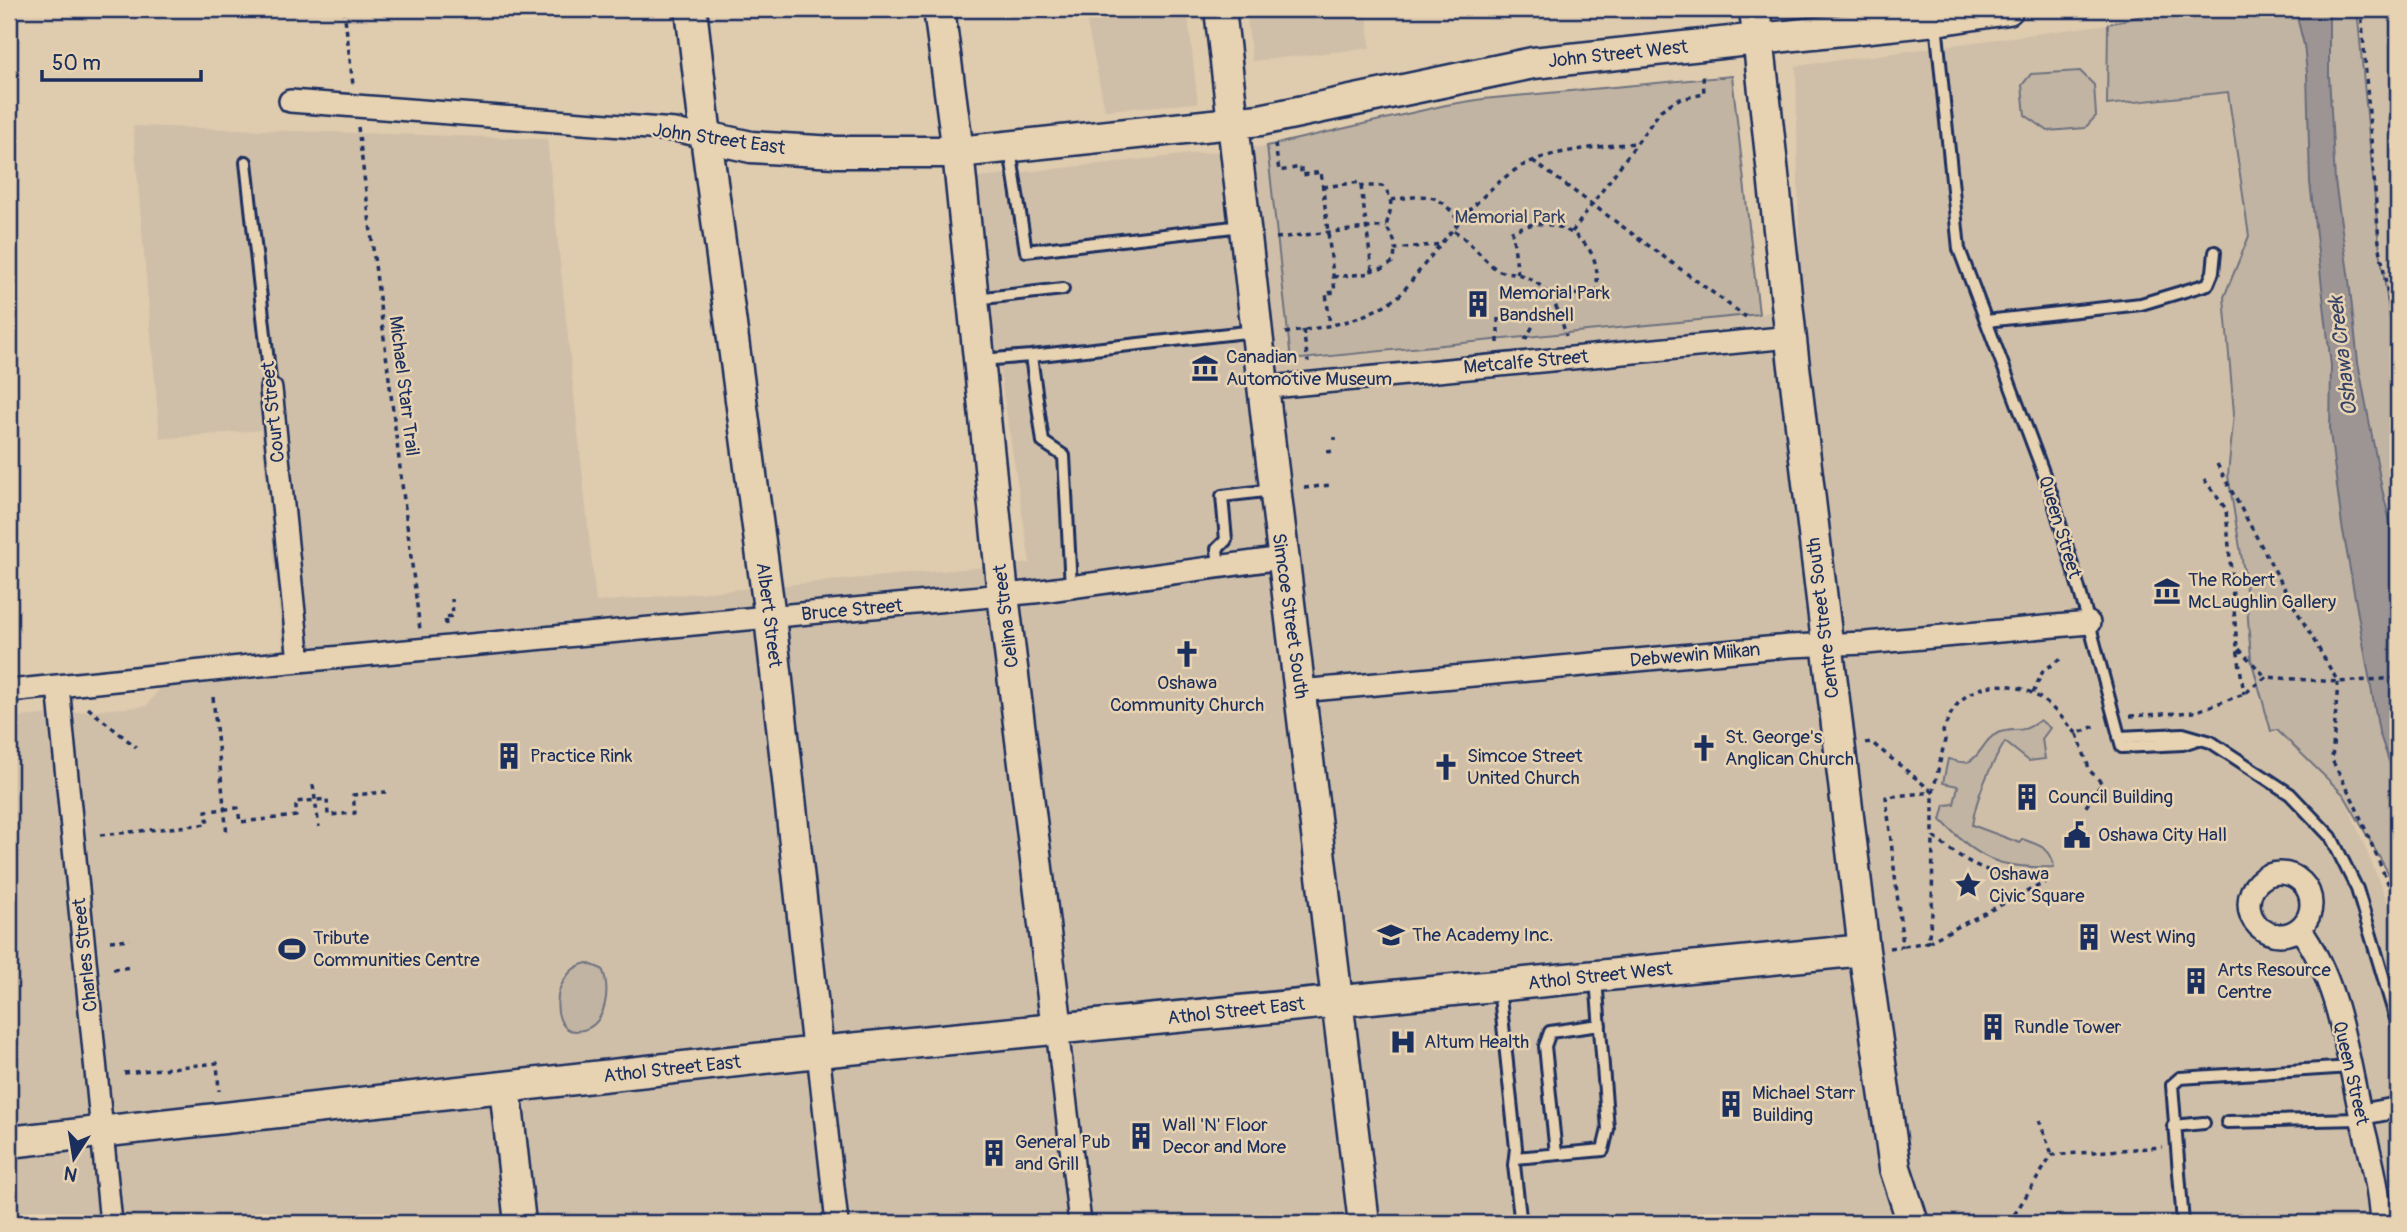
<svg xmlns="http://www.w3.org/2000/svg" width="2407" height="1232" viewBox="0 0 2407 1232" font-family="Pangolin,sans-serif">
	<rect width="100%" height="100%" fill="#dfcbae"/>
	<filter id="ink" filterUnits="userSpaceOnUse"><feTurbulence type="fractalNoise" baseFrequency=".0143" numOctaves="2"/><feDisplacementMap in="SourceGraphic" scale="14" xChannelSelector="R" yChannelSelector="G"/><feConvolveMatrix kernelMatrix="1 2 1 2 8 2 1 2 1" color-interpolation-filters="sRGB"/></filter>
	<g filter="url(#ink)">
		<!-- built -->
		<path fill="#d0bfa8" d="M1084,9H1187L1198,103L1105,110Z
			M1246,9H1367L1370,48L1252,61Z
			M2357,9H2398V375L2387,294Z
			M2108,24V105L2228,92L2249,236L2224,297L2267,721L2344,795L2398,928V1223H9V718L146,706L182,659L283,649L261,430L160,439L133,126L547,139L596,602L1030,563L969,178L1267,146L1291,360L1759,314L1800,306L1796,66Z"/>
		<!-- green -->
		<path fill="#c2b4a2" stroke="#6e7280" stroke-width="2" d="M2171,9H2357L2379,242L2398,375V890L2344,795L2277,730L2271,731L2251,659L2245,578L2228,475L2234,413L2224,297L2249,236L2228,92L2107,105L2108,24Z
			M2080,71L2094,85L2096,116L2085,128L2048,131L2025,115L2022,85L2031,74Z
			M1732,76L1759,314L1291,360L1267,146L1446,105L1483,99Z
			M2040,720L2050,728L2042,739L2045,759L2029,761L2005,742C1989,769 1977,794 1972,825L2020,843L2022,839C2039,845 2052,848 2054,867C1999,869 1979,860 1941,820L1945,805L1954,804L1958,786L1943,783L1948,759C1954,760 1964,765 1970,761C1982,754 1984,739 1998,733C2016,726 2020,736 2040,720Z
			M587,963L602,969C611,987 607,1024 583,1030C557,1037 554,1005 560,988C566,975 573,966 587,963Z"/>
		<!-- water -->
		<path fill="#9c9593" stroke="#686c7e" stroke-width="2" d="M2295,9H2329V75L2335,181L2349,280L2358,362L2382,489L2398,554V787L2379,732L2342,525L2330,432L2331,366L2310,182L2307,73L2304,45Z"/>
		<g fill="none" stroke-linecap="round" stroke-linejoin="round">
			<defs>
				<path id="lane" d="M1936,23L1959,249L2051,493L2089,623L2122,747L2183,744L2198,739
					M1010,150L1026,251L1242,226
					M246,162L271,389
					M975,299L1063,289
					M1986,321L2141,304L2208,284L2213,272L2215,252
					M981,360L1031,356
					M1219,566L1217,549L1226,540L1222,496L1273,490
					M1071,587L1064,456L1043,442L1031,356L1255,331
					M2119,737L2183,734L2211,742L2290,794L2331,837L2357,889L2398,1026
					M1499,987L1516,1148L1514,1165L1520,1217
					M2360,1110L2398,1103
					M2227,1122L2362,1119L2398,1112
					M2173,1126L2204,1123
					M1556,1154L1545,1046L1550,1032L1600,1025
					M1515,1158L1603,1150L1608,1129L1596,979
					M2183,1223L2172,1085L2180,1078L2351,1067"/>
				<path id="street" d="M290,101L675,130L706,137
					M1261,388L1790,337
					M271,389L299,661
					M58,686L111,1223
					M9,691L299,661L1034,592L1282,558
					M1300,691L1789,646L1866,643L2089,623
					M2249 904a31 31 0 1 1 62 0a31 31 0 1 1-62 0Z
					M2300,929C2339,982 2347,1055 2361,1117C2370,1153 2379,1186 2381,1223
					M1057,1029L1080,1223
					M818,1052L837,1223"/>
				<path id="secondary" d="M691,9L706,137L770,617L818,1052
					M939,9L958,152L1003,595L1057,1029
					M1220,9C1265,414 1314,819 1364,1223
					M1755,9L1793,358L1864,950L1895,1168L1913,1223
					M706,137L751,147L835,152H958L1260,120L1533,63L1936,20L2008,9
					M505,1087L520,1223
					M9,1142L818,1052L1864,950"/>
			</defs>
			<!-- lane casing -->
			<use href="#lane" stroke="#1b2f5e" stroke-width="16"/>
			<!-- street casing -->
			<use href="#street" stroke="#1b2f5e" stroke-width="26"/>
			<!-- secondary casing -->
			<use href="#secondary" stroke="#1b2f5e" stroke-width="35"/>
			<!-- path -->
			<path stroke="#1b2f5e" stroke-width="3.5" stroke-dasharray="5 5" stroke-linecap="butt" d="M344,9L353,85
				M2361,9L2379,242L2398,354
				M358,127L420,630
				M1275,144L1279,171L1301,167V175L1321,172L1335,292L1326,293L1330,325
				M1533,161L1746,317
				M1361,186L1372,270
				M1323,187L1361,182V186H1382C1395,198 1391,210 1386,226L1394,240L1395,249L1442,244
				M1391,200C1427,195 1438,190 1460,223
				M1454,231C1471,241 1481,258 1496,269C1501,273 1510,272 1517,274C1549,283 1558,306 1566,336
				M1572,232L1661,110L1676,100L1704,94L1703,76
				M1276,238L1386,226
				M1518,274L1512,231C1522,227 1533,223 1544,224C1568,226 1593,243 1596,268C1598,275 1597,283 1597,290L1553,299
				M1333,277L1372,273V270L1385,268L1394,261L1395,250
				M1303,330L1308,362
				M1285,333C1330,326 1361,323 1400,295C1433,255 1484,182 1530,162C1557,150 1606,146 1635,143
				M1525,340L1533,326
				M1498,343V316
				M1335,437V440
				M1327,452L1333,451
				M2217,464L2294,606L2338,682
				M2204,479L2226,509L2237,647L2244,694
				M1304,488L1331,485
				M446,625L445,617L453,616L452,599
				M2239,649L2266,677
				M2338,682L2332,760L2353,800L2398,907
				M2033,693L2043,671L2063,657
				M213,697L227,835
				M88,708L136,747
				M2130,716L2194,712L2244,694L2266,677L2338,682L2398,678
				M2077,734L2090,771L2102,783L2085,808
				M1865,743L1871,742L1933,792
				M313,785L319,827
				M2076,832L2080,820
				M100,835L208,824L206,811L238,808L240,822L296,816V802L327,799L328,815L355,813L353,795L386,792
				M2048,881C1999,879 1971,868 1933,836V792L1945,740L1943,731C1947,723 1950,713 1956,706C1974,683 2007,680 2032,693C2049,702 2064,720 2077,734L2099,724
				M110,941L130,939
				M1928,942L2046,882
				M1904,946L1928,942L1932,914L1933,836
				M1889,948L1903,946L1886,797L1933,792
				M113,969L132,967
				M124,1073L217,1063L219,1091
				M2039,1120L2052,1154
				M2009,1223L2052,1155L2162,1147"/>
			<!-- lane -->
			<use href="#lane" stroke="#e7d2b1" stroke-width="10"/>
			<!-- street -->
			<use href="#street" stroke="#e7d2b1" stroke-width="21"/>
			<!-- secondary -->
			<use href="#secondary" stroke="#e7d2b1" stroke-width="30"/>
		</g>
	</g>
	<!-- icons -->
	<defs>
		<symbol id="building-bare" viewBox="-9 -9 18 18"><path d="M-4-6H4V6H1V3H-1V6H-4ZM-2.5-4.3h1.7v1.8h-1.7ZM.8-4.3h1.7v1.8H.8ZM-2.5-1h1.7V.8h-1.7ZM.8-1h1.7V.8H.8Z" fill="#1b2f5e" stroke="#e7d2b1" stroke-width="2.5" paint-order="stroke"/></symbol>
		<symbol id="museum-bare" viewBox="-9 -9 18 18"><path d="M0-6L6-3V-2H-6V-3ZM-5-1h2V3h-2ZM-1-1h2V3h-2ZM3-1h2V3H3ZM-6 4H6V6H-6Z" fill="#1b2f5e" stroke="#e7d2b1" stroke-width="2.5" paint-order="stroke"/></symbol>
		<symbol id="church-bare" viewBox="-9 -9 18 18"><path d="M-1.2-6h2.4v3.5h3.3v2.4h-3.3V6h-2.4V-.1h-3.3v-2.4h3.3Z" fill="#1b2f5e" stroke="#e7d2b1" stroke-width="2.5" paint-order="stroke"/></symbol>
		<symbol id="civic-bare" viewBox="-9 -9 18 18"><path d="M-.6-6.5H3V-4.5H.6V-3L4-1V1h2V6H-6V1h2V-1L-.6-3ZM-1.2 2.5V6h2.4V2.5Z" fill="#1b2f5e" stroke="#e7d2b1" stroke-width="2.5" paint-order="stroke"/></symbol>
		<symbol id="sight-bare" viewBox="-9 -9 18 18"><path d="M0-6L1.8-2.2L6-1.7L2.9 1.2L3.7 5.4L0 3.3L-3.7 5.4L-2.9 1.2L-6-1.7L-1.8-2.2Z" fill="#1b2f5e" stroke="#e7d2b1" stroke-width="2.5" paint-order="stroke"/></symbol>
		<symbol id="university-bare" viewBox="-9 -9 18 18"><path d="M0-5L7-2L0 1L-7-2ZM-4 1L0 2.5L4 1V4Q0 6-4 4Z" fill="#1b2f5e" stroke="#e7d2b1" stroke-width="2.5" paint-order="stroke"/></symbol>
		<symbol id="stadium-bare" viewBox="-9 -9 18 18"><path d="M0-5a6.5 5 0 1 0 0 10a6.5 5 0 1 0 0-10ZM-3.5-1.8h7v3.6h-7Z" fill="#1b2f5e" stroke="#e7d2b1" stroke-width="2.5" paint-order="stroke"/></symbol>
		<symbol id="hospital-bare" viewBox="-9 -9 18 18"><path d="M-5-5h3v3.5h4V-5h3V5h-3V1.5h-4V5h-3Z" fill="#1b2f5e" stroke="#e7d2b1" stroke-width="2.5" paint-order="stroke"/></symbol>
	</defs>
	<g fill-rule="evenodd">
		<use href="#building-bare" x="1459" y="285" width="38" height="38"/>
		<use href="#museum-bare" x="1186" y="349" width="38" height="38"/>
		<use href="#museum-bare" x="2148" y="572" width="38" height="38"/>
		<use href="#church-bare" x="1168" y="635" width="38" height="38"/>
		<use href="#church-bare" x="1685" y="729" width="38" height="38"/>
		<use href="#building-bare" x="490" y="737" width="38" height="38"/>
		<use href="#church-bare" x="1427" y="748" width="38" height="38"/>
		<use href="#building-bare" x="2008" y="778" width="38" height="38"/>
		<use href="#civic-bare" x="2058" y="816" width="38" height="38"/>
		<use href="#sight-bare" x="1949" y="866" width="38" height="38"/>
		<use href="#university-bare" x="1372" y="916" width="38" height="38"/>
		<use href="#building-bare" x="2070" y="918" width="38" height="38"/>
		<use href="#stadium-bare" x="273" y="930" width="38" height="38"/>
		<use href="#building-bare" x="2177" y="962" width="38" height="38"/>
		<use href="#building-bare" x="1974" y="1008" width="38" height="38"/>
		<use href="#hospital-bare" x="1384" y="1023" width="38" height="38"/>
		<use href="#building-bare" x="1712" y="1085" width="38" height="38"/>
		<use href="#building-bare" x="1122" y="1117" width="38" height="38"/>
		<use href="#building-bare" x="975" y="1134" width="38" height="38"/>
	</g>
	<g text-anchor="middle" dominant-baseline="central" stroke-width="5" stroke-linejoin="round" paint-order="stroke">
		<!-- street labels -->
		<g font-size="19" fill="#1b2f5e" stroke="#e7d2b1">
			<text transform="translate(1618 54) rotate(-6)">John Street West</text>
			<text transform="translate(719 139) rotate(8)">John Street East</text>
			<text transform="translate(1526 362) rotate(-5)">Metcalfe Street</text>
			<text transform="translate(404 386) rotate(83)">Michael Starr Trail</text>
			<text transform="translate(273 412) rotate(-96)">Court Street</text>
			<text transform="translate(2060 527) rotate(73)">Queen Street</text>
			<text transform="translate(852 610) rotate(-5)">Bruce Street</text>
			<text transform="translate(769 615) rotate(83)">Albert Street</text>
			<text transform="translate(1006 616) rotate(-97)">Celina Street</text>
			<text transform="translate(1290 616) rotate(82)">Simcoe Street South</text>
			<text transform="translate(1823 618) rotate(-97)">Centre Street South</text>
			<text transform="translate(1695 655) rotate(-5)">Debwewin Miikan</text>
			<text transform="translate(85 955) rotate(-96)">Charles Street</text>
			<text transform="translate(1600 976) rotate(-6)">Athol Street West</text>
			<text transform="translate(1236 1011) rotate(-6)">Athol Street East</text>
			<text transform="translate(672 1069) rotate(-6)">Athol Street East</text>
			<text transform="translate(2351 1073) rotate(77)">Queen Street</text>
		</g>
		<!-- park labels -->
		<g font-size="19" fill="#344368" stroke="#e7d2b1">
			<text x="1510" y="217">Memorial Park</text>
		</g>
		<!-- poi labels -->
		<g font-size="19" fill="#1b2f5e" stroke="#e7d2b1" text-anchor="start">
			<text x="1499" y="293">Memorial Park<tspan x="1499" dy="22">Bandshell</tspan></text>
			<text x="1226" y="357">Canadian<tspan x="1226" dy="22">Automotive Museum</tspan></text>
			<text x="2188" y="580">The Robert<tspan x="2188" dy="22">McLaughlin Gallery</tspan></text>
			<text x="1187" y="683" text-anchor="middle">Oshawa<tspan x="1187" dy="22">Community Church</tspan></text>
			<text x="1725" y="737">St. George's<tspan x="1725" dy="22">Anglican Church</tspan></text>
			<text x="530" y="756">Practice Rink</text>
			<text x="1467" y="756">Simcoe Street<tspan x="1467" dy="22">United Church</tspan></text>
			<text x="2048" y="797">Council Building</text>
			<text x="2098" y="835">Oshawa City Hall</text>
			<text x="1989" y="874">Oshawa<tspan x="1989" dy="22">Civic Square</tspan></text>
			<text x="1412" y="935">The Academy Inc.</text>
			<text x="2110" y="937">West Wing</text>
			<text x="313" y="938">Tribute<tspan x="313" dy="22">Communities Centre</tspan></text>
			<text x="2217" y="970">Arts Resource<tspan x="2217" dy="22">Centre</tspan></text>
			<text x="2014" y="1027">Rundle Tower</text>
			<text x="1424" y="1042">Altum Health</text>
			<text x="1752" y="1093">Michael Starr<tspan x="1752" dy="22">Building</tspan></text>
			<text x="1162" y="1125">Wall 'N' Floor<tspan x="1162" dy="22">Decor and More</tspan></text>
			<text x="1015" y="1142">General Pub<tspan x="1015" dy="22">and Grill</tspan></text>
		</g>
		<!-- water labels -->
		<g font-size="21" font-style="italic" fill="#354369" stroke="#e7d2b1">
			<text transform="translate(2343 356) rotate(-97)">Oshawa Creek</text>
		</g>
	</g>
	<!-- margin -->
	<rect width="2407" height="1232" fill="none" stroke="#e7d2b1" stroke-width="35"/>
	<rect x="18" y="18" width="2372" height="1197" fill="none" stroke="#1b2f5e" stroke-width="2.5" filter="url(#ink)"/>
	<!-- north arrow -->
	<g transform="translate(74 1158) rotate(192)" stroke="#e7d2b1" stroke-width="5" paint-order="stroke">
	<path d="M0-5L12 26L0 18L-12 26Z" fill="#1b2f5e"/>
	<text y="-10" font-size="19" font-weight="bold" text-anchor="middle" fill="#1b2f5e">N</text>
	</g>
	<!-- scale -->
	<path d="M42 70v10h159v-10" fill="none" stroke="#1b2f5e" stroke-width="3.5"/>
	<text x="52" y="70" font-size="21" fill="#1b2f5e" stroke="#e7d2b1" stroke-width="5" paint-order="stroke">50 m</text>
</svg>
